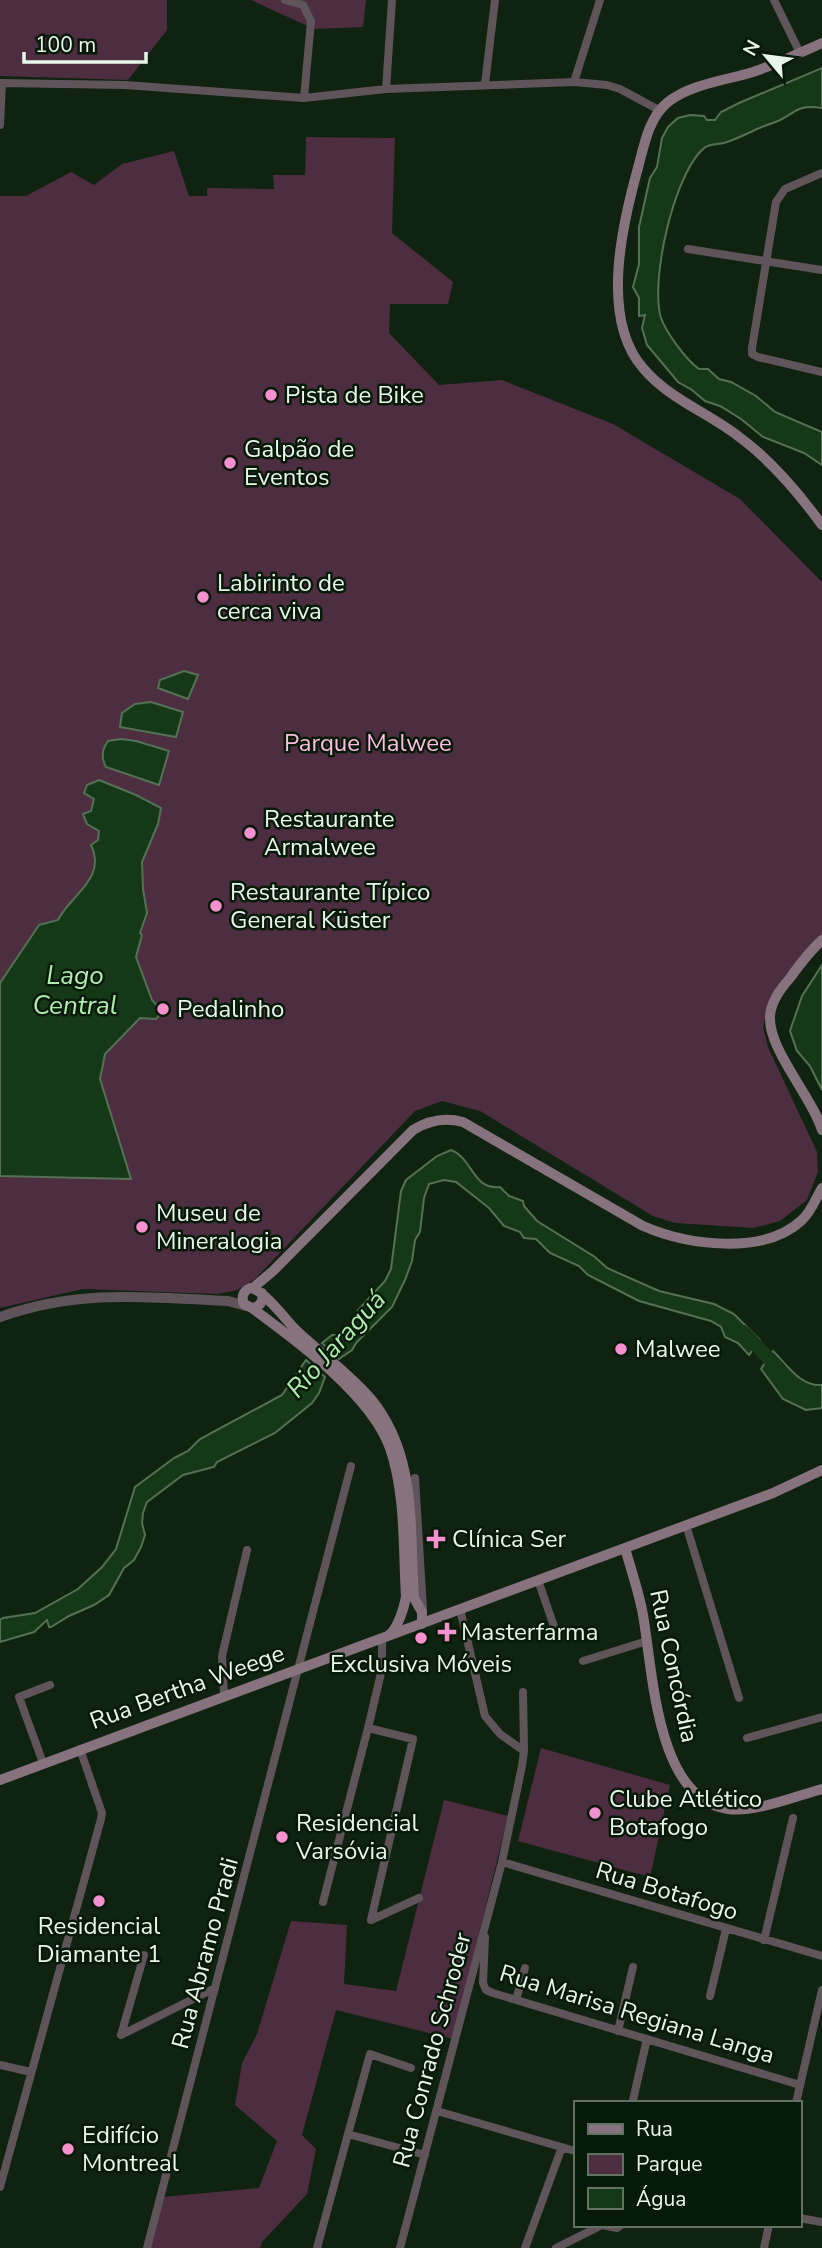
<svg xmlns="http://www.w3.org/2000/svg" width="822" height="2248" viewBox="0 0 822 2248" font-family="'Nunito Sans',sans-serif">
	<rect width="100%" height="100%" fill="#102210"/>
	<!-- green -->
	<path fill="#4c2e40" d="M0,0H167V30L128,80L0,76Z
		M251,0H366L363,27L314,29Z
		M306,137L395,138L392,233L453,282L448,304H390L389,333L439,385L502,380L613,424L740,499L822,582V936L782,979L768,1004L763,1027L768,1047L817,1152L818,1172L807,1200L780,1221L753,1228L675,1223L653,1216L480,1111L442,1101L415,1111L255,1279L237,1290L218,1294L83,1289L0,1308V196H26L71,172L94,185L122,164L174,151L189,196H207V188L274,189L273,175H305Z
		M541,1748L670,1785L650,1877L518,1841Z
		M444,1800L508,1816L453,2039L336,2010L302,2135L316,2149L307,2194L262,2242L260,2248H148L163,2197L259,2188L277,2141L235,2105L242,2063L257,2034L291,1921L347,1925L344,1984L396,1991Z"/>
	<!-- water -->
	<path fill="#153916" stroke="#557155" stroke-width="2" d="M822,68V108C795,103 794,116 773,123C756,128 741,138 724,143C719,144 713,144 708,146C706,146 702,150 700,152C673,181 650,281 661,318C666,332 686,360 699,369H708L719,379L731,382L756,396L775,412L822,432V465L804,453L763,437L741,419L720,406L705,401L692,390L678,382L647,345L642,328L645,315L639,316V298L633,287L639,264V227L650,178L657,167L662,138L668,127L678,118L690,115L704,116L707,120H715L721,112L739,103Z
		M184,671L198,675L188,699L158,688L160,680Z
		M151,702L183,712L176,737L120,727L122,713L135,704Z
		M121,739L136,741L169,751L159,785L106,767C101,758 102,749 108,741Z
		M99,780L136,795L161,808L158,824L142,862L143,889L147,913L140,933L142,935L136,957L152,1000L162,1011L156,1019L140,1018L105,1054L100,1079L131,1179L0,1176V983L39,925L58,920C71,894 107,879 91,845L98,840L99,831L87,824L83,814L91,811L94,799L84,793L87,785Z
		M822,965V1090L810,1066L797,1051L790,1031L802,996Z
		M451,1150C473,1158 472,1190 500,1187L509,1196L523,1201L524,1206L537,1221L595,1257L607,1268L659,1291L714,1304L734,1314L760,1340L749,1355L738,1343L725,1337L721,1327L711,1321L639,1301L588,1275L579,1266L550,1253L536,1239L524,1238L520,1232L504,1226L489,1208L456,1182L444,1180L429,1184L424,1198L420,1232L415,1240L412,1261L405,1280L392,1307L356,1343L352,1350L339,1359L322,1343L332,1335H344L350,1332L358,1310L385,1281L391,1269L401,1191L406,1180L437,1156Z
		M773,1351C787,1365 801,1387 822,1385V1408L806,1410L783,1399L761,1369Z
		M306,1360L325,1377L319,1393L312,1403L275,1433L217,1462L214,1467L183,1475L147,1502L143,1513L142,1523L145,1535L141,1547L134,1560L124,1568L109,1595L94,1605L69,1616L51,1627H49L47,1620L34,1632L0,1642V1620L3,1618L35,1613L78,1589L102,1567L116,1549L135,1487L174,1458L188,1451L200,1439L282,1395Z"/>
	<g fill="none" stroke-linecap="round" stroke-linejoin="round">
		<!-- river -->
		<path stroke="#153916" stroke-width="14" d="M743,1332L780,1370"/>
		<!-- minor -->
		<path stroke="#60545b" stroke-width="8" d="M285,0L303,5L311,21L304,98
			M774,0L800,53
			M574,82L600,0
			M0,83L125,85L304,98L386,89L574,82L607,85L620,89L659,110
			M485,84L495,0
			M386,89L392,0
			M0,125L2,83
			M822,173L785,189L776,202L752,348V354L758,357L822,372
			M688,249L822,270
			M415,1478L423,1609
			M686,1525L739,1698
			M538,1580L558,1638
			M583,1661L647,1641
			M523,1692L524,1751
			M224,1695L222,1656L247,1550
			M747,1738L822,1717
			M43,1763L19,1697L50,1685
			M502,1862L822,1956
			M323,1902L368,1728
			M371,1920L413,1739L368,1728L382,1669V1638
			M371,1920L419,1898
			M485,1937L483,1983L486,1990L493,1993L800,2085
			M764,1940L793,1818
			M710,1996L726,1929
			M516,2000L525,1968
			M618,2031L633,1967
			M121,2035L215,1988
			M121,2035L144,1955
			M0,2065L31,2072
			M633,2100L647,2039
			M796,2103L822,1990
			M437,2111L575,2151
			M348,2134L370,2054L411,2068
			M0,2187L101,1819L102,1813L80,1749
			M799,2218L822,2222
			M147,2248L351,1466
			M317,2248L348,2134L425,2155
			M400,2248L502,1862L522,1766L524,1751L500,1734L485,1716L460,1609
			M525,2248L562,2147
			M556,2248L602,2225L617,2228L621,2225
			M764,2248L769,2225"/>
		<!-- tertiary -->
		<path stroke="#60545b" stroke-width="10" d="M0,1317C79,1289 146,1297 228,1301L246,1306"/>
		<!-- secondary -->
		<path stroke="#86737e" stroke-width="10" d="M822,43C799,53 777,64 753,72C727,80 691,84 668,102C649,117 644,145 638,168C622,225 600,319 643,368C669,399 707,412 738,436C771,460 798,492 822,525
			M822,940C809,952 800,964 790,978C781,988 771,1002 770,1016C768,1050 812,1096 822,1130
			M254,1287L273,1271L413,1130C429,1120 445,1117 463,1122L643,1226C687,1245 764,1256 802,1220C811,1212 816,1198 822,1188
			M262,1293C264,1301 260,1307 252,1308L244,1304C241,1297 243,1291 250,1288C262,1288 286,1320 296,1330C320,1353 349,1373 371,1399C418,1456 409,1529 414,1598L422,1612V1624
			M252,1308C297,1341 371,1395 390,1448C406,1495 403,1549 406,1597C404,1608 398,1628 389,1635
			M625,1548C631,1570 639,1592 643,1615C653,1671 656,1799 728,1809C754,1813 796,1796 822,1789
			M0,1780L773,1493L822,1470"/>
	</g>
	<!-- markers -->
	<g fill="#f790ce" stroke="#071908" stroke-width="2.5">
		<circle cx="271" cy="395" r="7"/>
		<circle cx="230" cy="463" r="7"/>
		<circle cx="203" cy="597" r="7"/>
		<circle cx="250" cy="833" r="7"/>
		<circle cx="216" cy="906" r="7"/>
		<circle cx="163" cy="1009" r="7"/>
		<circle cx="142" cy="1227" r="7"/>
		<circle cx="621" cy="1349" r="7"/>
		<path d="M432.5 1528.5h7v7h7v7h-7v7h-7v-7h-7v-7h7z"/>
		<path d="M443.5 1621.5h7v7h7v7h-7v7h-7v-7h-7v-7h7z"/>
		<circle cx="421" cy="1638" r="7"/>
		<circle cx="595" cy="1813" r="7"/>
		<circle cx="282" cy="1837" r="7"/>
		<circle cx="99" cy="1901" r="7"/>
		<circle cx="68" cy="2149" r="7"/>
	</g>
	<g text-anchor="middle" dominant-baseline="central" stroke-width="5" stroke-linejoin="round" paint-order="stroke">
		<!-- poi labels -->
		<g font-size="24" fill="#e9f5e8" stroke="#071908" text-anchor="start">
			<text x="285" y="395">Pista de Bike</text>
			<text x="244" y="449">Galpão de<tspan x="244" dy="28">Eventos</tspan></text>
			<text x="217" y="583">Labirinto de<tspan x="217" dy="28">cerca viva</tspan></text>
			<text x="264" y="819">Restaurante<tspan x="264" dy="28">Armalwee</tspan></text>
			<text x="230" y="892">Restaurante Típico<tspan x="230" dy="28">General Küster</tspan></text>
			<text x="177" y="1009">Pedalinho</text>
			<text x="156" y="1213">Museu de<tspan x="156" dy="28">Mineralogia</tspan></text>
			<text x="635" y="1349">Malwee</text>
			<text x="452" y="1539">Clínica Ser</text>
			<text x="461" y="1632">Masterfarma</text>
			<text x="421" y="1664" text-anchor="middle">Exclusiva Móveis</text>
			<text x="609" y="1799">Clube Atlético<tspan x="609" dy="28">Botafogo</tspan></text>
			<text x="296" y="1823">Residencial<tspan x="296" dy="28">Varsóvia</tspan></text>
			<text x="99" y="1926" text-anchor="middle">Residencial<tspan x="99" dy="28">Diamante 1</tspan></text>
			<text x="82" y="2135">Edifício<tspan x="82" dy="28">Montreal</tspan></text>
		</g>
		<!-- park labels -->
		<g font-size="24" fill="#fbbde0" stroke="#071908">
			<text x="368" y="743">Parque Malwee</text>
		</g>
		<!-- street labels -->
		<g font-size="24" fill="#e9f5e8" stroke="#071908">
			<text transform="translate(674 1666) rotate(78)">Rua Concórdia</text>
			<text transform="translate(187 1687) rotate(-20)">Rua Bertha Weege</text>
			<text transform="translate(667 1891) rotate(17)">Rua Botafogo</text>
			<text transform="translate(205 1953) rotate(-75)">Rua Abramo Pradi</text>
			<text transform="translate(637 2014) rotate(17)">Rua Marisa Regiana Langa</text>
			<text transform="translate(432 2050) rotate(-75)">Rua Conrado Schroder</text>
		</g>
		<!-- water labels -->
		<g font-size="26" font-style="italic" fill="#b0ecae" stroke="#071908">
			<text x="75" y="975">Lago<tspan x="75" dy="30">Central</tspan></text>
			<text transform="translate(336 1344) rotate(-48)">Rio Jaraguá</text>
		</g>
	</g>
	<!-- legend -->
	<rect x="574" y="2101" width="228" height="126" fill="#071908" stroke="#617162" stroke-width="2"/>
	<rect x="588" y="2124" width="35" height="10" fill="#86737e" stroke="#617162" stroke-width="2"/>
	<text x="636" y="2136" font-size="21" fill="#e9f5e8">Rua</text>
	<rect x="588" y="2154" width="35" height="21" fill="#4c2e40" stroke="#617162" stroke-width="2"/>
	<text x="636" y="2171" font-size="21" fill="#e9f5e8">Parque</text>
	<rect x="588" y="2188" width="35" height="21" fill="#153916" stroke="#617162" stroke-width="2"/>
	<text x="636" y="2206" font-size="21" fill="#e9f5e8">Água</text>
	<!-- north arrow -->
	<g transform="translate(766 56) rotate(299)" stroke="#071908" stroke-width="5" paint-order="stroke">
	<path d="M0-5L12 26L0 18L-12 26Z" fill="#e9f5e8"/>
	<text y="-10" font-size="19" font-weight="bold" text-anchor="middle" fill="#e9f5e8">N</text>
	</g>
	<!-- scale -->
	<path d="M24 52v10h122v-10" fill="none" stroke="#e9f5e8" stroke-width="3.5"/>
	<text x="35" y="52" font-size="21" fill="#e9f5e8" stroke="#071908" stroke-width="5" paint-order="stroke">100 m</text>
</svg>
